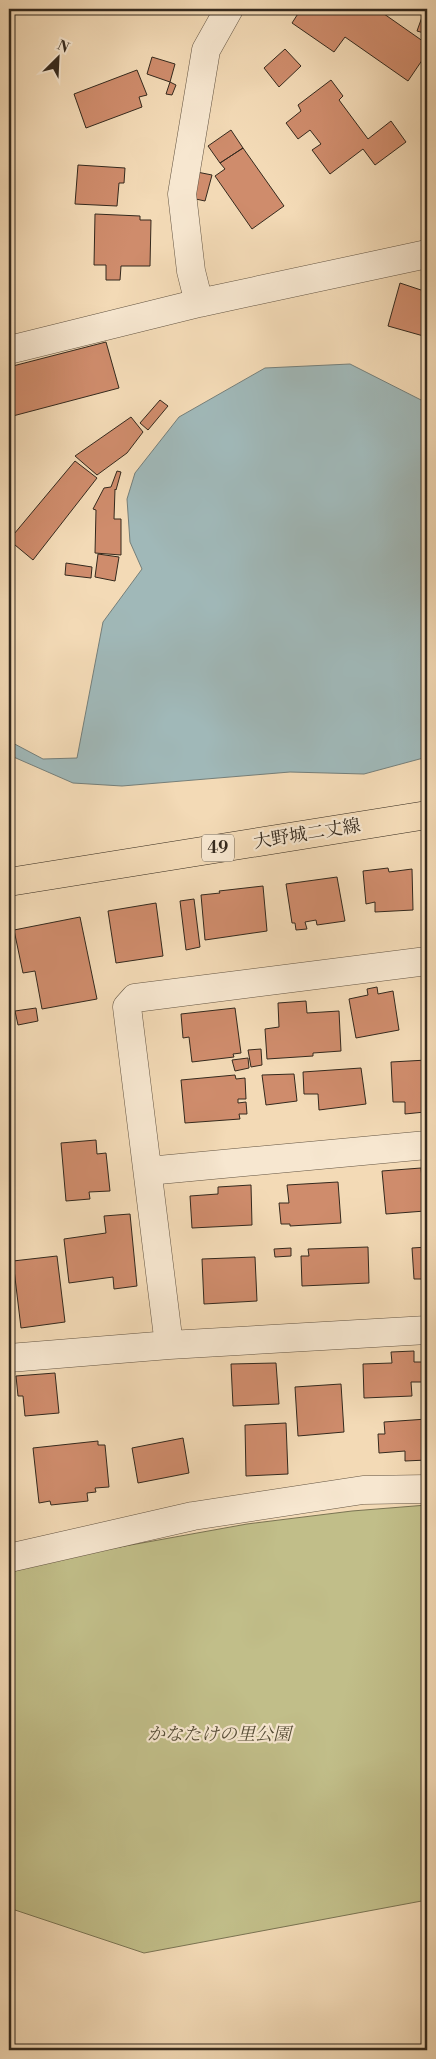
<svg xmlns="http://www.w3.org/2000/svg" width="436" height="2059" viewBox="0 0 436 2059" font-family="'Libre Bodoni','Noto Serif JP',serif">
	<rect width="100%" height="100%" fill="#f3dab6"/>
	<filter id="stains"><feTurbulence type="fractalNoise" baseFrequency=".004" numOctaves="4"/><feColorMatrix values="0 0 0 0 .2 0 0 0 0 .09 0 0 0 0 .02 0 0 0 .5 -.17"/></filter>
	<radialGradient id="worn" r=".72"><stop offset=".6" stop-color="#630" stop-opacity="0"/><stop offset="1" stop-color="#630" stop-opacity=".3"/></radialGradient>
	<!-- green -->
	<path fill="#c1be89" stroke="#7a7453" d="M427,1505V1900L144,1953L9,1908V1567L247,1524L352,1511Z"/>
	<!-- water -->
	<path fill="#a0b8b8" stroke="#757f7a" d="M350,364L427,403V757L364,774L290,772L122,786L73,783L9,755V741L43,759L77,758L103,622L142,569L130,542L127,499L135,473L179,417L265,368Z"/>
	<!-- building -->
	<path fill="#cf8c6c" stroke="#34291d" d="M301,9H366L369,11L371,9H377L427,44V53L408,81L345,37L334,52L292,23Z
		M422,17L427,19V34L417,31Z
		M285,49L301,66L279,87L264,68Z
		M152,57L175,64L170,82L147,74Z
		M137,70L147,95L139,97L142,107L86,128L74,94Z
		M331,80L343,96L339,100L368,139L391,121L406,142L375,165L363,149L330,174L312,150L321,144L310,130L298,139L286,123L301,111L298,105Z
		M170,82L176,85L172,95L166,94Z
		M231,130L243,148L220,163L208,146Z
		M243,148L284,206L252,229L215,176L225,169L220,163Z
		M78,165L125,168L124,183H119L117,206L75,204Z
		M197,172L212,175L205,201L191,198Z
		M95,214L140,216V220H151L150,266H121L120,280H106V265H94Z
		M400,283L427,292V337L388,326Z
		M106,342L119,388L9,417V367Z
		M160,400L168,406L148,430L140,423Z
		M131,417L143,432L127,453L97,475L75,456Z
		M75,461L97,478L33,560L9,540Z
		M117,471L121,472L116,490L115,489L114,519H121V555L95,553L96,510L93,509L104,488L111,487Z
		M98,554L119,557L115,581L95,577Z
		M66,563L92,567L91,578L65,575Z
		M388,868L389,872L412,869L413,910L375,912V902L366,904L363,871Z
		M337,877L345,921L317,925L316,920L305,922L307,929L296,930L295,923H292L286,884Z
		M263,886L267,931L205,940L201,895L220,893L219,891Z
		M194,899L200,947L186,950L180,901Z
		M156,903L163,956L116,963L108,911Z
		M80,917L97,999L42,1009L35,971L23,973L14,930Z
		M377,987L378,994L393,991L399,1030L356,1038L349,999L368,995L367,989Z
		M306,1001L307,1013L339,1011L341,1051L313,1053V1056L267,1059L265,1029L279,1027L278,1003Z
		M36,1008L38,1021L18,1025L15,1011Z
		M235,1008L241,1053L233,1054L234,1057L192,1062L189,1037L183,1038L181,1014Z
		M261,1049L262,1065L251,1067L248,1050Z
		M248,1058L249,1068L235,1071L232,1060Z
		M427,1060L425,1112L405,1114V1102H393L391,1062Z
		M361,1068L366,1104L319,1110L318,1094H304L303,1072Z
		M294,1074L297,1101L266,1105L262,1075Z
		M235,1075L236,1079L245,1078L246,1099H238V1103L246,1102L247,1114H239L240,1119L185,1123L181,1080Z
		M96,1140L97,1154L106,1153L110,1191L89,1192L90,1199L66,1201L61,1143Z
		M421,1168L425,1211L386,1214L382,1171Z
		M338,1182L341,1223L290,1226V1224H281L279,1203H289L287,1185Z
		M251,1185L252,1225L192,1228L190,1196L218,1194V1187Z
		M130,1214L137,1286L114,1289L113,1277L69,1283L64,1239L106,1233L104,1216Z
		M368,1247L369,1283L302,1286L301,1256H309L308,1249Z
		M427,1247V1286L423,1287V1279H414L412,1248Z
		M291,1248V1256L275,1257L274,1249Z
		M57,1256L65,1322L21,1328L13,1261Z
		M255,1257L257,1301L204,1304L202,1259Z
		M414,1351V1362H423L424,1382H411L412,1396L364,1398L363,1364L392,1363L391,1352Z
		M276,1363L279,1404L233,1406L231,1364Z
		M55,1373L59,1413L25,1416L23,1396H18L16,1376Z
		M341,1384L344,1432L298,1436L295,1387Z
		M427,1419V1460L405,1461V1451L379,1453L378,1434H385L384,1422Z
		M286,1423L288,1474L246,1476L245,1425Z
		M183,1438L189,1473L138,1483L132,1448Z
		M98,1441V1445H105L109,1487L95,1488L96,1492L87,1493L88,1501L51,1505L50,1501L39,1503L33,1448Z"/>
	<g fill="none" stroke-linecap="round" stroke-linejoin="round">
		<defs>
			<path id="minor" d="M199,303L191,271L182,194L206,50L229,9
				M9,350L199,303L427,254
				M148,1171L427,1145
				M169,1345L127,1007L135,998L427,961
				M9,1358L169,1345L427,1330
				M9,1558L193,1516L363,1490L427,1489"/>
			<path id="primary" d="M9,882L427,815"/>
		</defs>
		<!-- minor casing -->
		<use href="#minor" stroke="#645543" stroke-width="29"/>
		<!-- primary casing -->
		<use href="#primary" stroke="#34291d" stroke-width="29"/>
		<!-- minor -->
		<use href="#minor" stroke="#f7e7d0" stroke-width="28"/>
		<!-- primary -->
		<use href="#primary" stroke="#f3dab6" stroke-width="28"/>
	</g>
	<g text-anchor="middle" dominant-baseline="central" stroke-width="4.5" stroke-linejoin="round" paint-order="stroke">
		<!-- shield labels -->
		<rect fill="#f7e7d0" stroke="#6e6253" stroke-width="1" x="202" y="834.5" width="32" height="27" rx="4"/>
		<g font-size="16" font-weight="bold" fill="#34291d">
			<text x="218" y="848">49</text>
		</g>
		<!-- street labels -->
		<g font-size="18" fill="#34291d" stroke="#f7e7d0">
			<text transform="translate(307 834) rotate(-9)">大野城二丈線</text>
		</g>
		<!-- park labels -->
		<g font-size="18" font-style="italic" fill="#574e38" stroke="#f7e7d0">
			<text x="219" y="1734">かなたけの里公園</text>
		</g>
	</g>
	<!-- margin -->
	<rect width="436" height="2059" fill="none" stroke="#f3dab6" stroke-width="30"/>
	<rect x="10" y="10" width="416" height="2039" fill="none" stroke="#34291d" stroke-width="2.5"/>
	<rect x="15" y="15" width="406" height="2029" fill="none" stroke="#34291d"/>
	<!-- north arrow -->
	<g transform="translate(58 58) rotate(24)" stroke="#f7e7d0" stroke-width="4" paint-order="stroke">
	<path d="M0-4L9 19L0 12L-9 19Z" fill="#34291d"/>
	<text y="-8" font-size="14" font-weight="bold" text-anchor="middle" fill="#34291d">N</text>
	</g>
	<rect width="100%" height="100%" filter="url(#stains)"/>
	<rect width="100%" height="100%" fill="url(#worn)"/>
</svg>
